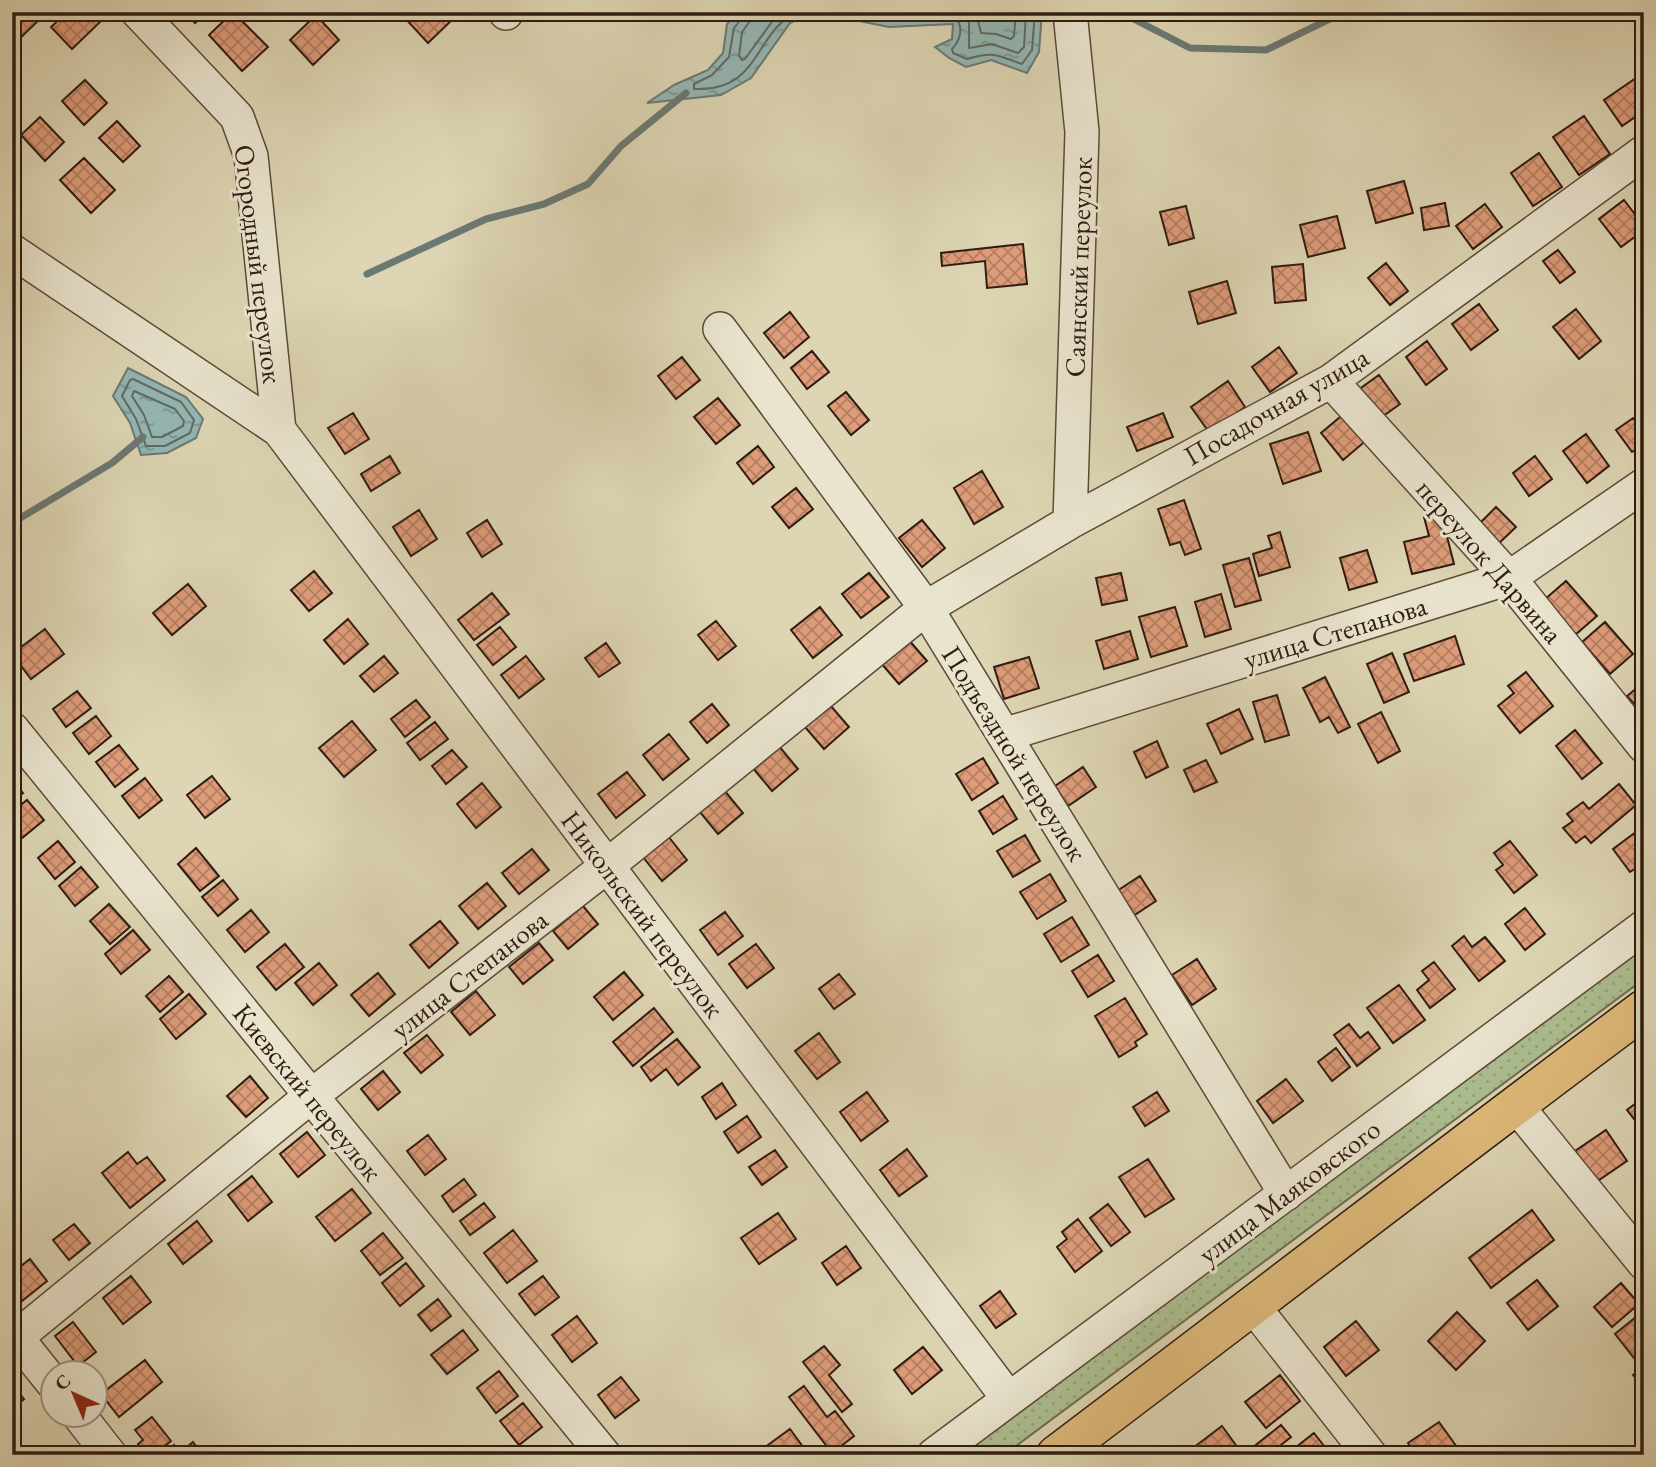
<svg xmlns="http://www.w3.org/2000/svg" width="1656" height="1467" viewBox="0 0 1656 1467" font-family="'EB Garamond',serif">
	<defs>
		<pattern id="grass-dots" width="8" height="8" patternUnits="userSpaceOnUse" patternTransform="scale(1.75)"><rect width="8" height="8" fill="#acbe90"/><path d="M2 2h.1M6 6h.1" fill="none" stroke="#94a37b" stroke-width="1.8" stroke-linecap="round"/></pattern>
		<pattern id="water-ripples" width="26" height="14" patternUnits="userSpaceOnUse" patternTransform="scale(1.75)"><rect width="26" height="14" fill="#94b7b4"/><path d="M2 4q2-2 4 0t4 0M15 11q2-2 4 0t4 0" fill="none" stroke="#799491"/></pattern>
		<pattern id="building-cross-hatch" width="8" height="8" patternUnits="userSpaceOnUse" patternTransform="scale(1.75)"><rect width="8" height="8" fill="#de9c79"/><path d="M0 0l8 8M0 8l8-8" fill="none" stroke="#b47e62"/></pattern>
	</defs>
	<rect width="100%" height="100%" fill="#ddd5b3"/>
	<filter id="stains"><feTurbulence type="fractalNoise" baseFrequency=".00286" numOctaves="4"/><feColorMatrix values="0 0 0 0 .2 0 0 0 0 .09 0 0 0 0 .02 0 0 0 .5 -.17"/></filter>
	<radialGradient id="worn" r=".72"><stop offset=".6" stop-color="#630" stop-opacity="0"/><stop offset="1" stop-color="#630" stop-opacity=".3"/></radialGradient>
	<!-- grass -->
	<path fill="url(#grass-dots)" stroke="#6e6c51" stroke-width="2" d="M1644,945V979L1004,1455H961Z"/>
	<!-- water -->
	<path fill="url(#water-ripples)" stroke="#6c7973" stroke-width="2" d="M739,12H811L790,23L751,78L721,95L647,103L674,85L708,70L723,53L727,24Z
		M814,12H1042L1039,52L1027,73L991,60L966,67L949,58L935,47L952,39L953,24L889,27Z
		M128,368L186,397L203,419L196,438L167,453L141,455L130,423L113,396Z"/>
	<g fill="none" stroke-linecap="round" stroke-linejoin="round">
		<!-- shore -->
		<path stroke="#626963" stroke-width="2" d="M743,12L742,18L734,28L729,57L712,75L694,84V89C760,92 753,35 796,12
			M752,12L750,21L742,32L739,56L742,60L745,59L779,12
			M852,12L889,19L954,18C965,25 960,41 952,49L953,53L967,59C994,51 996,55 1022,64L1032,50L1035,12
			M962,12L969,23V48L992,44L1018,53L1024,47L1026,12
			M976,12L981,33L996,34L1011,39L1014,36L1016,12
			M133,379L181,402L194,420L190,433L165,446H146L136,419L122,396L130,380Z
			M134,391L175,409L184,421L183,426L162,437H152L144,415L132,396Z"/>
		<!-- stream -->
		<path stroke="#6c7973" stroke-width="7" d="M1120,12L1190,48L1266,50L1344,12
			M367,274L486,219L544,204L588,184L621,146L686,93
			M12,523L112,463L143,437"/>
	</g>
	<!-- building -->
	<path fill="url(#building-cross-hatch)" stroke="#301b12" stroke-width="2" d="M12,12H35L41,18L15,43L12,40Z
		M67,12H91L100,22L72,49L51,27Z
		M185,12H207L195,23Z
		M233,12L268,47L242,71L209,35Z
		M406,12H449L454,18L428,43L402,15Z
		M316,15L339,40L313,65L290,40Z
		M1639,76L1644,83V111L1622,126L1604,100Z
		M85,80L107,103L84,125L62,101Z
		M1584,116L1610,154L1579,175L1553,137Z
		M40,117L64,142L45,161L21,135Z
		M117,121L140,146L123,162L99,138Z
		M1539,153L1562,187L1533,206L1511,173Z
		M84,158L115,190L91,213L60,180Z
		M1404,181L1413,213L1376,223L1367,191Z
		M1624,200L1644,226V230L1621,247L1599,219Z
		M1445,203L1449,226L1424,230L1421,208Z
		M1485,204L1502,227L1473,249L1456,226Z
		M1186,206L1194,238L1169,245L1160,212Z
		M1337,216L1345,248L1308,257L1300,225Z
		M1023,244L1027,284L987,288L985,261L942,266L941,253Z
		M1558,250L1575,272L1560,283L1543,261Z
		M1386,263L1408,291L1390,305L1368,278Z
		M1303,264L1306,300L1275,303L1272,267Z
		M1227,281L1236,313L1198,324L1189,292Z
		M1479,304L1498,330L1471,350L1452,324Z
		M1576,309L1601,341L1579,359L1553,327Z
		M790,312L809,337L784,358L764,333Z
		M1427,341L1447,369L1426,385L1406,357Z
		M1279,347L1297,373L1270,392L1252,367Z
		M812,351L829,372L807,389L791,368Z
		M682,357L700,380L676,399L658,376Z
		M1379,375L1400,404L1379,419L1358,390Z
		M1228,381L1245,407L1209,432L1191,407Z
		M846,392L869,420L851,435L828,406Z
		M718,398L740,425L716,444L694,417Z
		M353,413L369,439L345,454L328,428Z
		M1163,413L1173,437L1137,451L1127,427Z
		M1345,413L1368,439L1343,460L1321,433Z
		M1633,418L1644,432V444L1632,452L1616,430Z
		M1308,432L1321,471L1283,484L1270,444Z
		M1586,434L1609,466L1587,483L1563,451Z
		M758,446L774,467L753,484L737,463Z
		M390,456L400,473L371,491L361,474Z
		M1535,456L1552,479L1529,496L1513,473Z
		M982,471L1003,507L974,524L954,488Z
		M796,488L813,509L789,528L772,507Z
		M1184,500L1201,549L1185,555L1180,542L1170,545L1158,509Z
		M1496,507L1516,527L1495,547L1476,527Z
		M419,510L437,539L411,556L393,527Z
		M1441,513L1454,564L1412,574L1404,542L1429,536L1424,517Z
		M487,520L502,544L482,557L467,533Z
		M922,520L945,548L922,567L899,538Z
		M1280,532L1290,567L1259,576L1253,554L1272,548L1268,536Z
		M1367,550L1377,582L1349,590L1340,558Z
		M1249,558L1261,600L1235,607L1223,565Z
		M314,571L332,593L309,611L291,590Z
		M869,573L889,597L861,618L842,594Z
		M1121,573L1127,600L1102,605L1096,578Z
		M1566,581L1597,616L1575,635L1544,600Z
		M188,584L206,606L172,635L153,613Z
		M492,593L509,614L474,640L458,620Z
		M1221,594L1231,629L1205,637L1195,602Z
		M820,607L842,635L813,658L791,630Z
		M1175,607L1187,646L1151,657L1139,617Z
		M348,619L368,644L344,664L324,640Z
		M716,621L736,646L718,660L698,635Z
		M1605,622L1633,654L1610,674L1582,642Z
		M500,627L516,647L493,665L477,645Z
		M45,629L64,654L31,679L12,654Z
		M1130,631L1138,659L1104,669L1096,641Z
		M1455,636L1464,664L1414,681L1404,654Z
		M908,639L927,661L899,684L881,663Z
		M606,643L620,663L599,677L585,658Z
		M1392,653L1409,692L1384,703L1367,664Z
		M384,656L398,673L374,692L360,676Z
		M526,656L544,679L519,698L501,675Z
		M1029,657L1039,688L1004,699L994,667Z
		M1526,672L1553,706L1520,733L1498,706L1514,693L1508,686Z
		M1325,677L1350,727L1338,733L1329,717L1320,722L1303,688Z
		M1644,682V715L1627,696Z
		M77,691L91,708L66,727L53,709Z
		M1277,695L1289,735L1265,742L1253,702Z
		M416,700L430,717L405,737L391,719Z
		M712,704L729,725L707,743L690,722Z
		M830,705L849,727L824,749L805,727Z
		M1239,709L1253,739L1221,754L1207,724Z
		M1381,712L1400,751L1378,763L1358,724Z
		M96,716L111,736L89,754L73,733Z
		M352,721L376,750L344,777L319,748Z
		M435,722L448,739L420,760L407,743Z
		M1575,730L1602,763L1582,779L1556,746Z
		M669,734L689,759L663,780L643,755Z
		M1157,741L1168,767L1146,778L1134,752Z
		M119,745L138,769L115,787L96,762Z
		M778,745L798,769L772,791L752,767Z
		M452,750L467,767L446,784L432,766Z
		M983,758L998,783L972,800L956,774Z
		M1206,760L1217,782L1194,792L1184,770Z
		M1083,767L1096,787L1068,806L1055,786Z
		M627,772L645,795L616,818L598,794Z
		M212,776L230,799L205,818L187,795Z
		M145,778L162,800L139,818L122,796Z
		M12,780L23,793L12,802Z
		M482,783L501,807L476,828L457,804Z
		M1619,784L1636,805L1591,843L1585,836L1576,843L1563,828L1573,821L1567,814L1583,802L1589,809Z
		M724,790L743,813L718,834L699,811Z
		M1003,796L1017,819L993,834L979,811Z
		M27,800L44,820L22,838L12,827V812Z
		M1644,826V863L1630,872L1613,849Z
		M1025,835L1040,861L1013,877L997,851Z
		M668,836L687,860L662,881L643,857Z
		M58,841L75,862L55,879L38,858Z
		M1510,841L1537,875L1514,893L1496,870L1503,865L1494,853Z
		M196,848L219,876L200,891L178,864Z
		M532,849L549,870L519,894L502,873Z
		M81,867L98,887L75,906L59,886Z
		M1050,874L1066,901L1037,919L1020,892Z
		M1140,876L1156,901L1133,916L1117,891Z
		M223,880L238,899L218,916L202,897Z
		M487,883L506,906L478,929L459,906Z
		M109,904L130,927L110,944L90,921Z
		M583,906L598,924L568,949L553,931Z
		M1525,908L1545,934L1525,950L1505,924Z
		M251,910L269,932L245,952L227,930Z
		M725,912L743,936L718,955L700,930Z
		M1072,917L1089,945L1061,962L1044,934Z
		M440,921L458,943L429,968L410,945Z
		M133,930L150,950L121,974L105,954Z
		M1464,936L1472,947L1485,937L1505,961L1479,981L1452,946Z
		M539,943L553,960L523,984L509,967Z
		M285,944L304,967L276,990L257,967Z
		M756,944L774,968L747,988L729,964Z
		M1098,955L1114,981L1088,997L1072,971Z
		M1197,959L1216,989L1192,1005L1172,975Z
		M1434,962L1455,989L1430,1008L1417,990L1429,980L1422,971Z
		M319,963L337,985L313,1005L295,983Z
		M624,972L643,995L613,1020L594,997Z
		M378,973L395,994L369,1016L351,995Z
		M839,974L855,994L834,1009L819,989Z
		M169,976L183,992L160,1012L146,996Z
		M1399,985L1425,1020L1393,1043L1367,1008Z
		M476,991L495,1015L470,1035L451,1012Z
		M189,994L206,1014L176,1039L160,1019Z
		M1125,998L1147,1034L1135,1042L1137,1046L1119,1057L1095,1016Z
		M654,1008L673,1032L633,1066L613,1042Z
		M1349,1024L1360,1038L1368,1032L1380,1048L1357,1066L1334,1035Z
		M819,1033L840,1062L817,1079L795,1051Z
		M427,1035L443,1055L421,1073L404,1053Z
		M677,1039L700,1067L678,1085L666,1069L651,1081L641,1067Z
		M1336,1048L1350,1067L1332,1081L1318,1062Z
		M383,1071L400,1092L378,1110L361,1089Z
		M250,1076L268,1098L246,1117L227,1096Z
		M1286,1079L1303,1101L1273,1123L1257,1101Z
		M722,1083L736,1105L716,1119L702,1097Z
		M867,1092L888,1121L861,1141L840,1112Z
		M1157,1092L1169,1111L1145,1126L1133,1107Z
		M1644,1097V1132L1627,1110Z
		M747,1116L761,1137L738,1153L724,1132Z
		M1606,1130L1627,1161L1596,1182L1575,1151Z
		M307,1132L325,1155L298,1177L280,1154Z
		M428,1135L446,1159L425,1175L407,1151Z
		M907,1149L927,1176L899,1196L880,1170Z
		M775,1150L787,1167L762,1185L749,1167Z
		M128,1152L137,1164L147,1157L165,1180L130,1208L102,1173Z
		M1148,1159L1174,1199L1145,1217L1119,1177Z
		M252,1176L272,1202L248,1221L228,1195Z
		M464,1179L476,1195L453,1212L442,1196Z
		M352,1189L371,1213L335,1241L316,1217Z
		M484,1203L495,1217L470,1235L460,1221Z
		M1108,1204L1130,1232L1111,1246L1090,1218Z
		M1532,1210L1554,1240L1491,1288L1469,1258Z
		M778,1213L796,1239L759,1264L741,1238Z
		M1078,1219L1102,1251L1075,1272L1057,1247L1067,1239L1062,1232Z
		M197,1221L212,1241L183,1264L168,1244Z
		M74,1224L90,1243L69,1260L53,1240Z
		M513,1230L537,1261L507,1283L484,1253Z
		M383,1233L403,1258L380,1275L361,1251Z
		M846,1246L861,1268L837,1285L822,1263Z
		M30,1259L47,1281L22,1301L12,1289V1273Z
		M406,1263L424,1286L400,1306L382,1283Z
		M131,1276L151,1302L123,1324L103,1298Z
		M543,1276L559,1297L535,1315L519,1294Z
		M1537,1280L1558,1306L1528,1330L1507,1303Z
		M1621,1283L1639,1304L1612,1327L1594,1307Z
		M1000,1291L1016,1314L996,1328L980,1306Z
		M438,1299L451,1316L431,1331L418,1315Z
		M1457,1312L1485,1341L1456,1370L1428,1341Z
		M1642,1312L1644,1315V1350L1634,1358L1615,1334Z
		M577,1316L597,1343L572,1362L552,1335Z
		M1356,1321L1379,1350L1346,1376L1324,1347Z
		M73,1322L96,1352L78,1366L55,1336Z
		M463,1330L478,1350L447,1374L431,1355Z
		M824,1346L840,1365L829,1375L852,1404L842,1412L803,1362Z
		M923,1347L942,1370L912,1394L894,1370Z
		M145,1360L162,1382L119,1417L101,1394Z
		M1644,1367V1389L1633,1375Z
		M499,1371L518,1396L496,1413L477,1388Z
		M1280,1375L1300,1401L1266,1428L1245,1402Z
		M621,1377L639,1400L615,1418L598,1395Z
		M12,1384L24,1399L12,1409Z
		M804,1386L827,1417L835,1411L854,1436L832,1453L789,1397Z
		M523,1403L542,1427L519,1445L500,1421Z
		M152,1417L171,1441L153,1455H146L138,1444L143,1440L135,1430Z
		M1439,1422L1459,1450L1452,1455H1416L1408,1443Z
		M1281,1425L1291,1437L1268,1455H1258L1252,1448Z
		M1222,1426L1238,1448L1228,1455H1205L1197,1445Z
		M790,1429L809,1455H775L768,1445Z
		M1314,1433L1331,1455H1286Z
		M193,1442L203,1455H161L174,1445L180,1453Z"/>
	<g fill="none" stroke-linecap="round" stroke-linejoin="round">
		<defs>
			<path id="minor" d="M138,12L237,117L251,156L279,430
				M506,12V13
				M12,251L279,430L1008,1398
				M720,329L926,608L1286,1194
				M1331,381L1509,578L1644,746
				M1070,522L1082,132L1070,12
				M12,729L604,1455
				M1004,735L1509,578L1644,485
				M1515,1104L1644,1263
				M1253,1306L1370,1455
				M12,1332L52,1382
				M12,1341L311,1096L607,866L926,608L1070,522L1331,381L1644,152
				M78,1414L110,1455
				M934,1455L1644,927"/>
			<path id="major" d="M1056,1455C1252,1307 1447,1156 1644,1009"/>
		</defs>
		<!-- minor casing -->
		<use href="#minor" stroke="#5b4a3a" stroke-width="36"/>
		<!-- major casing -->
		<use href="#major" stroke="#301b12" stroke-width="41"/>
		<!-- minor -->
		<use href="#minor" stroke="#e9e4ce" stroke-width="33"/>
		<!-- major -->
		<use href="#major" stroke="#deba7a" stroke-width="38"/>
	</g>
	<g text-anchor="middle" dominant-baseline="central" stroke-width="6" stroke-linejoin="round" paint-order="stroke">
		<!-- street labels -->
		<g font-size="28" fill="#301b12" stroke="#e9e4ce">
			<text transform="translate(259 264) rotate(83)">Огородный переулок</text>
			<text transform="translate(1078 267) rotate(-88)">Саянский переулок</text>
			<text transform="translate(1276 406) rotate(-30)">Посадочная улица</text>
			<text transform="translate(1490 561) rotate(49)">переулок Дарвина</text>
			<text transform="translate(1335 632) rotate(-17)">улица Степанова</text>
			<text transform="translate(1015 753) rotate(58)">Подъездной переулок</text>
			<text transform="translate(643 914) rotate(53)">Никольский переулок</text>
			<text transform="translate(469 974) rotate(-38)">улица Степанова</text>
			<text transform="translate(308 1092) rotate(51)">Киевский переулок</text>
			<text transform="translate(1289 1191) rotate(-37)">улица Маяковского</text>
		</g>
	</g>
	<!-- margin -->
	<rect width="1656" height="1467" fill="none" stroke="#ddd5b3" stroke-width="42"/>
	<rect x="14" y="14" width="1628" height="1439" fill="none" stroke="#301b12" stroke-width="3.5"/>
	<rect x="21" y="21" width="1614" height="1425" fill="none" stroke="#301b12" stroke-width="2"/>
	<!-- north arrow -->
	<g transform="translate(74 1394) rotate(316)"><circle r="33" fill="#e9e4ce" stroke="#9f9483" stroke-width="2"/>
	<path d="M0-5L12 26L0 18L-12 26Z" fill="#8f2418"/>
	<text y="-10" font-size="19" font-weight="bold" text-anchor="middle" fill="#301b12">С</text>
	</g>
	<rect width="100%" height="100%" filter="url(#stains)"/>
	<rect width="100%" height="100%" fill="url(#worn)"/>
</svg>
